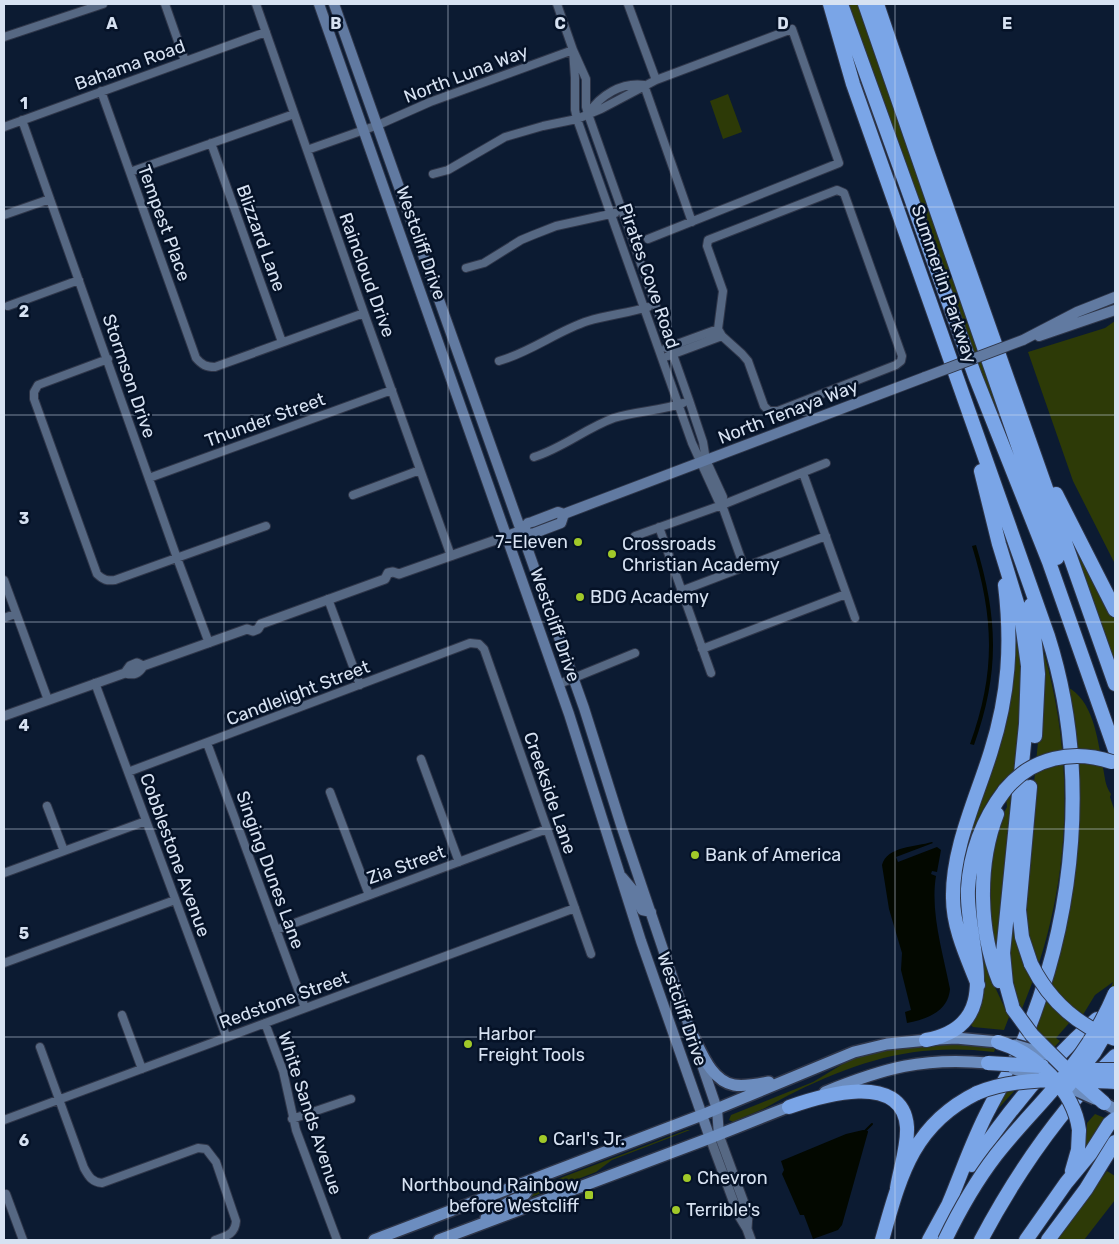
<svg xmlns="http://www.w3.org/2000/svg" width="1119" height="1244" viewBox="0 0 1119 1244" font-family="Rubik,sans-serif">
	<rect width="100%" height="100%" fill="#0c1b32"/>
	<!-- green -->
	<path fill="#2d3a07" d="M849,4H860L1036,513L977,370Z
		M728,94L742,132L723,139L710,101Z
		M1115,321V564L1073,481L1028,352L1105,328Z
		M1069,525L1115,619V662L1067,526Z
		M1015,622C1028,678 1020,737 1014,793C1009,848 1003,902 998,957L991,938L989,872L1000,820L1007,807L1004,779C966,825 960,867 960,925L959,868Z
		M1040,639C1078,762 1072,893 1021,1011L1014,996L1009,977L1012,908L1024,888L1037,752L1042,704Z
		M1067,687C1094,700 1098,742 1103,768C1105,777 1105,786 1111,794L1110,797L1115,812V995L1106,1002L1113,982L1095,995L1081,1018L1070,1022L1056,1038L1060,1041L995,1112L1042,1012L1058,962L1070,904L1077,847L1076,744Z
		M979,859L994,985L1009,1017L1004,1030L973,1027L969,1023L981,1000L983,991L973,895Z
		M955,1043L996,1047L994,1052C918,1043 863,1059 795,1092C784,1097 775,1103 765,1108C754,1113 743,1117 733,1122L729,1120L731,1115L813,1082L851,1059L900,1047Z
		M1095,1114L1105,1118L1086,1149L1084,1130L1087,1129V1123Z
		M687,1130H690L612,1160L596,1172L508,1206L534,1188Z
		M1107,1171L1115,1176V1200L1084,1240H1057Z"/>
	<!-- water -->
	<path fill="#030800" d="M976,545C998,618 1000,672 974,745L970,744C996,672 994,618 972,546Z
		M932,842L933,843L896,857L898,862L937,847L941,850L937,872L932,871L931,874L936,876C930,912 943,953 950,989C948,1012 927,1019 907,1023L905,1012L911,1010L901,970L902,953L889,909L882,865C887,846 916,847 932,842Z
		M863,1130L868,1131V1132L842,1225L838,1230L813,1239L804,1215H800L782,1174L784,1170L781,1161L846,1134Z"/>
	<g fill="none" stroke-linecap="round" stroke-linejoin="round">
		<!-- stream -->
		<path stroke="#030800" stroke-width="2" d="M865,1131L872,1124"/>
		<defs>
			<path id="minor" d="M165,4L185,61
				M256,4L364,313L451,556
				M557,4L573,50L586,79V107L588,114L689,400L703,442L706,460L723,497L722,505
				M628,4L656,80
				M4,37L103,4
				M573,50L575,78V110L577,119L692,443L718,500L722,505L744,567
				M644,85L692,222
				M101,91L196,358C202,365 206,367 215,367L364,313
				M588,114C600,95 622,82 644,85
				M22,120L177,558L209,643
				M4,127L266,32
				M211,143L282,342
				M307,150L378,125L430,102L573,50
				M130,172L294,114
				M433,174L448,170L505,137L543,126L577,119L601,109L656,80L792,29L839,163L648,239
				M837,190L844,193L902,356L901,361L896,365L778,411H769L764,406L748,361L742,354L722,336L718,329L723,291L707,246L708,240Z
				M4,215L50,199
				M466,268L484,263L521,240L533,235L556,226L615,213
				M8,306L79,280
				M666,348L718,329
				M668,356L722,336
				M108,359L38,385L34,392V399L97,574C103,580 107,581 115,580L266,526
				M499,361C531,352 557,331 588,321C607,315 629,313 648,307
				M534,457C563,448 586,428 614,418C636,411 661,411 683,403
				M803,473L855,618
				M149,478L392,390
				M353,495L420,470
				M659,527L711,673
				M635,536L722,505L826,463
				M4,580L48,700
				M681,591L826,536
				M328,599L360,685
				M4,618L15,614
				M702,649L846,594
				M95,683L226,1036
				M559,684L635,653
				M207,743L305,1008
				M421,759L459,862
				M128,772L470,643L479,644L484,649L591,954
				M330,792L369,895
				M47,806L64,851
				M4,873L146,821
				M276,930L547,829
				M4,963L175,900
				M122,1015L142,1069
				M265,1023L283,1071L296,1130L337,1240
				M40,1047L84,1168C89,1177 92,1182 102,1183L198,1148L206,1149L216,1162L236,1221C235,1234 227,1236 215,1240
				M292,1119L351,1099
				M4,1120L575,908
				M6,1194L23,1240"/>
			<path id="tertiary" d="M125,673L130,666L137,663L143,666
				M4,716L125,673C134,675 138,674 143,666L247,629L253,631L258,629L261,624L385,579L388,573L393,572L399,574L507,536
				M719,1135L748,1214L747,1229
				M710,1138L738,1214L747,1229L751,1240"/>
			<path id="secondary" d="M319,4L569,714L641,941L710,1138
				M334,4L584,708L621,825L693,1038
				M1039,336L1115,310
				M1023,340L1077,312L1115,297
				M521,531L532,534L561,523L564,514
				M507,536L521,531L528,523L532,522L558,512L564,514L569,512L925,377
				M622,877L633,890L642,910L651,912
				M699,1056L717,1109L719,1135"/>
			<path id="primary" d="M691,1032C701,1051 711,1081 734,1085C745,1087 758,1084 769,1082
				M825,1092C884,1068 923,1057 988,1063
				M1104,1103L1115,1109
				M486,1218C493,1213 499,1208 506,1204C519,1196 528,1199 530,1181
				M374,1240L702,1115L854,1052L887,1044L938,1039L956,1038L998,1042
				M439,1240L710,1138L796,1104"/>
			<path id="motorway" d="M830,4L853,84L1048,636C1090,768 1076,915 1023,1042C1014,1066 1000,1087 989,1109C973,1139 962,1172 949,1203
				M841,4L975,376L1049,562L1115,750
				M865,4L1057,558
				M877,4L927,151L1115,684
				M981,471L999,544L1021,616L1028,666L1026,724L1003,953L1006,984L1013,1009
				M1056,494L1115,610
				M1031,605L1038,674L1035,736
				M1030,787L1019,910L1022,937L1031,964
				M997,814C977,865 979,931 999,981
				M978,985C967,957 953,928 953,898C952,848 977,797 991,751C1009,694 1012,644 1005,585
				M926,1040C1009,1025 965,944 968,889C970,853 983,819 1005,790
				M789,1107C820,1096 903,1070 907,1127C908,1147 900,1169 897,1188
				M972,1165C1008,1111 1048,1062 1097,1019
				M1072,1171L1078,1150L1079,1130
				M882,1240C900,1177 912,1125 977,1093
				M929,1240L953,1196
				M981,1240C1017,1172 1060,1110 1115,1056
				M1026,1240L1066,1183L1090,1154L1109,1124L1115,1119
				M1048,1240L1086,1189L1115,1142"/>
		</defs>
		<!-- minor casing -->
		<use href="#minor" stroke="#2f3649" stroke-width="10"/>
		<!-- tertiary casing -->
		<use href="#tertiary" stroke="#2f3649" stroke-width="11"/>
		<!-- secondary casing -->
		<use href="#secondary" stroke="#2f3649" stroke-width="12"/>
		<!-- primary casing -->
		<use href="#primary" stroke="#2f3649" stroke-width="14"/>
		<!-- motorway casing -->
		<use href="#motorway" stroke="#2f3649" stroke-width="16"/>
		<!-- minor -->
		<use href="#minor" stroke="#566883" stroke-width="8"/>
		<!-- tertiary -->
		<use href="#tertiary" stroke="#566883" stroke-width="9"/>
		<!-- secondary -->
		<use href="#secondary" stroke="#617aa1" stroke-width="10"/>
		<!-- primary -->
		<use href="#primary" stroke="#6c8dbf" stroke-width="11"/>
		<!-- motorway -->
		<use href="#motorway" stroke="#7aa5e7" stroke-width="14"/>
		<defs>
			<path id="secondary-bridge" d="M925,377L1023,340"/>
			<path id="primary-bridge" d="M1015,1045L1052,1056
				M1014,1069L1055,1081L1095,1099"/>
			<path id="motorway-bridge" d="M1005,790C1032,757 1073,749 1112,762
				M1031,964C1049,1000 1078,1026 1115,1039
				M1013,1009L1032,1035L1066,1069
				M998,1042C1035,1053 1074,1090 1079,1130
				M988,1063L1042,1066
				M1090,1070H1115
				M1079,1081L1104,1103
				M1064,1091L1094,1053L1115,1017
				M977,1093C1016,1076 1073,1080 1115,1082
				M945,1240C959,1211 976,1181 996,1155C1020,1124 1049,1097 1073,1065C1090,1043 1104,1019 1115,993"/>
		</defs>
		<!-- secondary-bridge casing -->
		<use href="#secondary-bridge" stroke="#2f3649" stroke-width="12" stroke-linecap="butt"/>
		<!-- primary-bridge casing -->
		<use href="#primary-bridge" stroke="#2f3649" stroke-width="14" stroke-linecap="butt"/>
		<!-- motorway-bridge casing -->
		<use href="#motorway-bridge" stroke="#2f3649" stroke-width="16" stroke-linecap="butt"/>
		<!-- secondary-bridge -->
		<use href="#secondary-bridge" stroke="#617aa1" stroke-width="10"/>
		<!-- primary-bridge -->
		<use href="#primary-bridge" stroke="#6c8dbf" stroke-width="11"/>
		<!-- motorway-bridge -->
		<use href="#motorway-bridge" stroke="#7aa5e7" stroke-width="14"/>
	</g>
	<!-- grid -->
	<path fill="none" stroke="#d7e2f2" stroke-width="1" stroke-opacity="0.55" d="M224,4V1240M448,4V1240M671,4V1240M895,4V1240M4,207H1115M4,415H1115M4,622H1115M4,829H1115M4,1037H1115"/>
	<!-- markers -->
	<g fill="#a1c929" stroke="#051227" stroke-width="2">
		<circle cx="578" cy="542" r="5"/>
		<circle cx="612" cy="554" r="5"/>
		<circle cx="580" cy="597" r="5"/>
		<circle cx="695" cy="855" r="5"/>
		<circle cx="468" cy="1044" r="5"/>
		<circle cx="543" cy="1139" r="5"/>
		<circle cx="687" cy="1178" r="5"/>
		<rect x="584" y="1190" width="10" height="10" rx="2.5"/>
		<circle cx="676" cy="1210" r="5"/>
	</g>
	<g text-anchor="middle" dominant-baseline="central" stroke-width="5" stroke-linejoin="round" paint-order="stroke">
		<!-- street labels -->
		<g font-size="18" fill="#d7e2f2" stroke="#051227">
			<text transform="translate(130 65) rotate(-20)">Bahama Road</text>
			<text transform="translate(466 74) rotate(-21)">North Luna Way</text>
			<text transform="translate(164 223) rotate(70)">Tempest Place</text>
			<text transform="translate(261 238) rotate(70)">Blizzard Lane</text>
			<text transform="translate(421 243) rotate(71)">Westcliff Drive</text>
			<text transform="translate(367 275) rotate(70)">Raincloud Drive</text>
			<text transform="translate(649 276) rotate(71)">Pirates Cove Road</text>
			<text transform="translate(944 284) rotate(71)">Summerlin Parkway</text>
			<text transform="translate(129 376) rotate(71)">Stormson Drive</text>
			<text transform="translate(788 412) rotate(-21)">North Tenaya Way</text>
			<text transform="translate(265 420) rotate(-20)">Thunder Street</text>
			<text transform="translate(555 625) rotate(71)">Westcliff Drive</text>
			<text transform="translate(298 693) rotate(-21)">Candlelight Street</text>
			<text transform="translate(550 793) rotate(71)">Creekside Lane</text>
			<text transform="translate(175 855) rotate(70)">Cobblestone Avenue</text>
			<text transform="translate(406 865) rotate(-20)">Zia Street</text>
			<text transform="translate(270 870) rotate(70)">Singing Dunes Lane</text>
			<text transform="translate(284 1000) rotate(-20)">Redstone Street</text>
			<text transform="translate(682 1009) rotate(71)">Westcliff Drive</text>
			<text transform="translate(310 1113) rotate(72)">White Sands Avenue</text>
		</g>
		<!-- poi labels -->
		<g font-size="18" fill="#d7e2f2" stroke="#051227" text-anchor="start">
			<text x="568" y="542" text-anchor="end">7-Eleven</text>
			<text x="622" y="544">Crossroads<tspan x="622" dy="21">Christian Academy</tspan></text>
			<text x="590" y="597">BDG Academy</text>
			<text x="705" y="855">Bank of America</text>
			<text x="478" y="1034">Harbor<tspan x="478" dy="21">Freight Tools</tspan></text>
			<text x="553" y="1139">Carl's Jr.</text>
			<text x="697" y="1178">Chevron</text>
			<text x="579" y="1185" text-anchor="end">Northbound Rainbow<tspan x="579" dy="21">before Westcliff</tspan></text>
			<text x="686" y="1210">Terrible's</text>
		</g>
	</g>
	<g font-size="16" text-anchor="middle" font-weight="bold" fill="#d7e2f2" stroke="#051227" stroke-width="5" stroke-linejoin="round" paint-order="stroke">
		<text x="112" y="29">A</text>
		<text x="336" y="29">B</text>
		<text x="560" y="29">C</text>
		<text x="783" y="29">D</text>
		<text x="1007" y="29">E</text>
		<text x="24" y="109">1</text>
		<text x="24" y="317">2</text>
		<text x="24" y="524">3</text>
		<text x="24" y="731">4</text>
		<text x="24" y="939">5</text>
		<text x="24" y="1146">6</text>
	</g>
	<!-- border -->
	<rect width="1119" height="1244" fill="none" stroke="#d7e2f2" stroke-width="10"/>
</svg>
